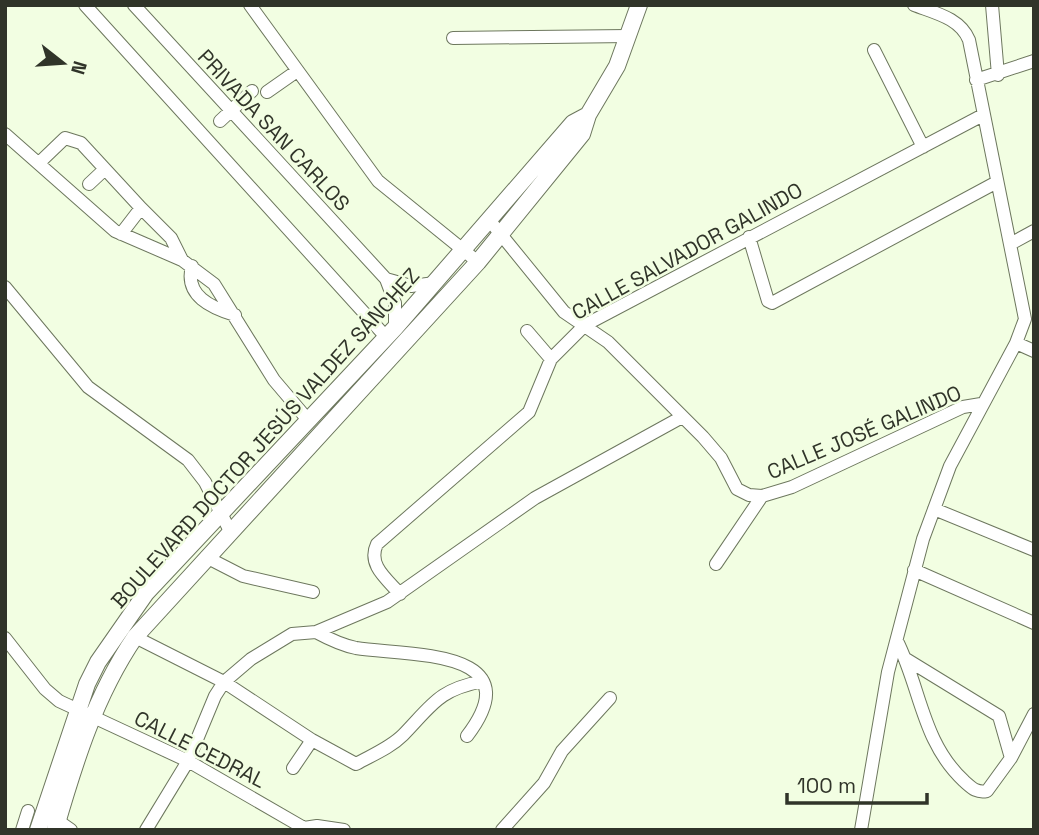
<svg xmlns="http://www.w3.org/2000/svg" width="1039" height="835" viewBox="0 0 1039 835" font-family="'Space Grotesk',sans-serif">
	<rect width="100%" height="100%" fill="#f2fee2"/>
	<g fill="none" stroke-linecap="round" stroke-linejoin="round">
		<defs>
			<path id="minor" d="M85,5L386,337
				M134,5L386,279L395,303V328
				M250,5L378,181L478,262
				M992,5L998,75
				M453,38L629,36
				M874,50L923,147
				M976,80L1034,61
				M267,92L297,71
				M220,121L252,91
				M5,134L115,231L182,260L214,284L274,380L308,420
				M40,162L65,138L81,143L141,208L121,234
				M89,184L105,169
				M141,208L171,238L182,260
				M490,221L564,312L608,342L703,437L721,458L737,489L749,495L762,496L792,487L963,407L981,404
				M749,237L768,301L772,303L997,182
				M1012,243L1034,231
				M192,266C184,296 212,308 235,315
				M386,279L411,286L435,283
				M5,287L88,387L188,460L205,482L230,531
				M527,331L551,359
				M1016,343L1034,351
				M934,509L1034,550
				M206,557L243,576L313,592
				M716,564L762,496
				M914,570L1034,623
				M400,594C387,579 367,565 377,544L529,412L551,359L585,325L983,115
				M316,632C329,639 341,645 356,648C407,656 534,648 467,736
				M135,637L224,682L312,740L356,764C372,755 390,748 403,735C433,704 438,690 483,681
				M5,638L45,689L59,701L188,761L304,828
				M897,641C921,689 922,742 964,781C972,788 976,793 987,791L1011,758L1034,714
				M906,659L999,716L1011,758
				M293,768L312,740
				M51,816L71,830
				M304,828L317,826L344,830
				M22,830L28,811
				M146,830L188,761L215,696L224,682L251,659L292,634L316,632L387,602L535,498L682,417
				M502,830L544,783L562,751L610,698
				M861,830L888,672L923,539L950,466L1016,343L1025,319L969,40C960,18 935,13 914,5"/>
			<path id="major" d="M38,830L87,684L98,662L146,593L395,328L573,123L588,115
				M55,830C75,761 95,696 135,637L478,262L582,134L588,115L617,66L639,5"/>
		</defs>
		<!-- minor casing -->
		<use href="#minor" stroke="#6d775e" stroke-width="14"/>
		<!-- major casing -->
		<use href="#major" stroke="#6d775e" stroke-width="18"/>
		<!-- minor -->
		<use href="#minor" stroke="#fff" stroke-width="12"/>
		<!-- major -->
		<use href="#major" stroke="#fff" stroke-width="16"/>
	</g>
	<g text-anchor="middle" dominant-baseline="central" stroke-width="5" stroke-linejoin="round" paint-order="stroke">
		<!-- street labels -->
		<g font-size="21" fill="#303429" stroke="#f2fee2">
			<text transform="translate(274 130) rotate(47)">PRIVADA SAN CARLOS</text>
			<text transform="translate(687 251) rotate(-29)">CALLE SALVADOR GALINDO</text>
			<text transform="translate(864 432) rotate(-23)">CALLE JOSÉ GALINDO</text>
			<text transform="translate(265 438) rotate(-48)">BOULEVARD DOCTOR JESÚS VALDEZ SÁNCHEZ</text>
			<text transform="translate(200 749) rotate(27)">CALLE CEDRAL</text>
		</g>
	</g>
	<!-- border -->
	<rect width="1039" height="835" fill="none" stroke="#303429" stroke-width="14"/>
	<!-- north arrow -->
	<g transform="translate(63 63) rotate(107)" stroke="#f2fee2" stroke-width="5" paint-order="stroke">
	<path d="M0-5L12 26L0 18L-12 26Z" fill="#303429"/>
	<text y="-10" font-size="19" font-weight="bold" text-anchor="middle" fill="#303429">N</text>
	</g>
	<!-- scale -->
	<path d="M787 793v10h140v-10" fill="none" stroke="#303429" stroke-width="3.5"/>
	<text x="797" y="793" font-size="21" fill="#303429" stroke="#f2fee2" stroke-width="5" paint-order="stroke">100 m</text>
</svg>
